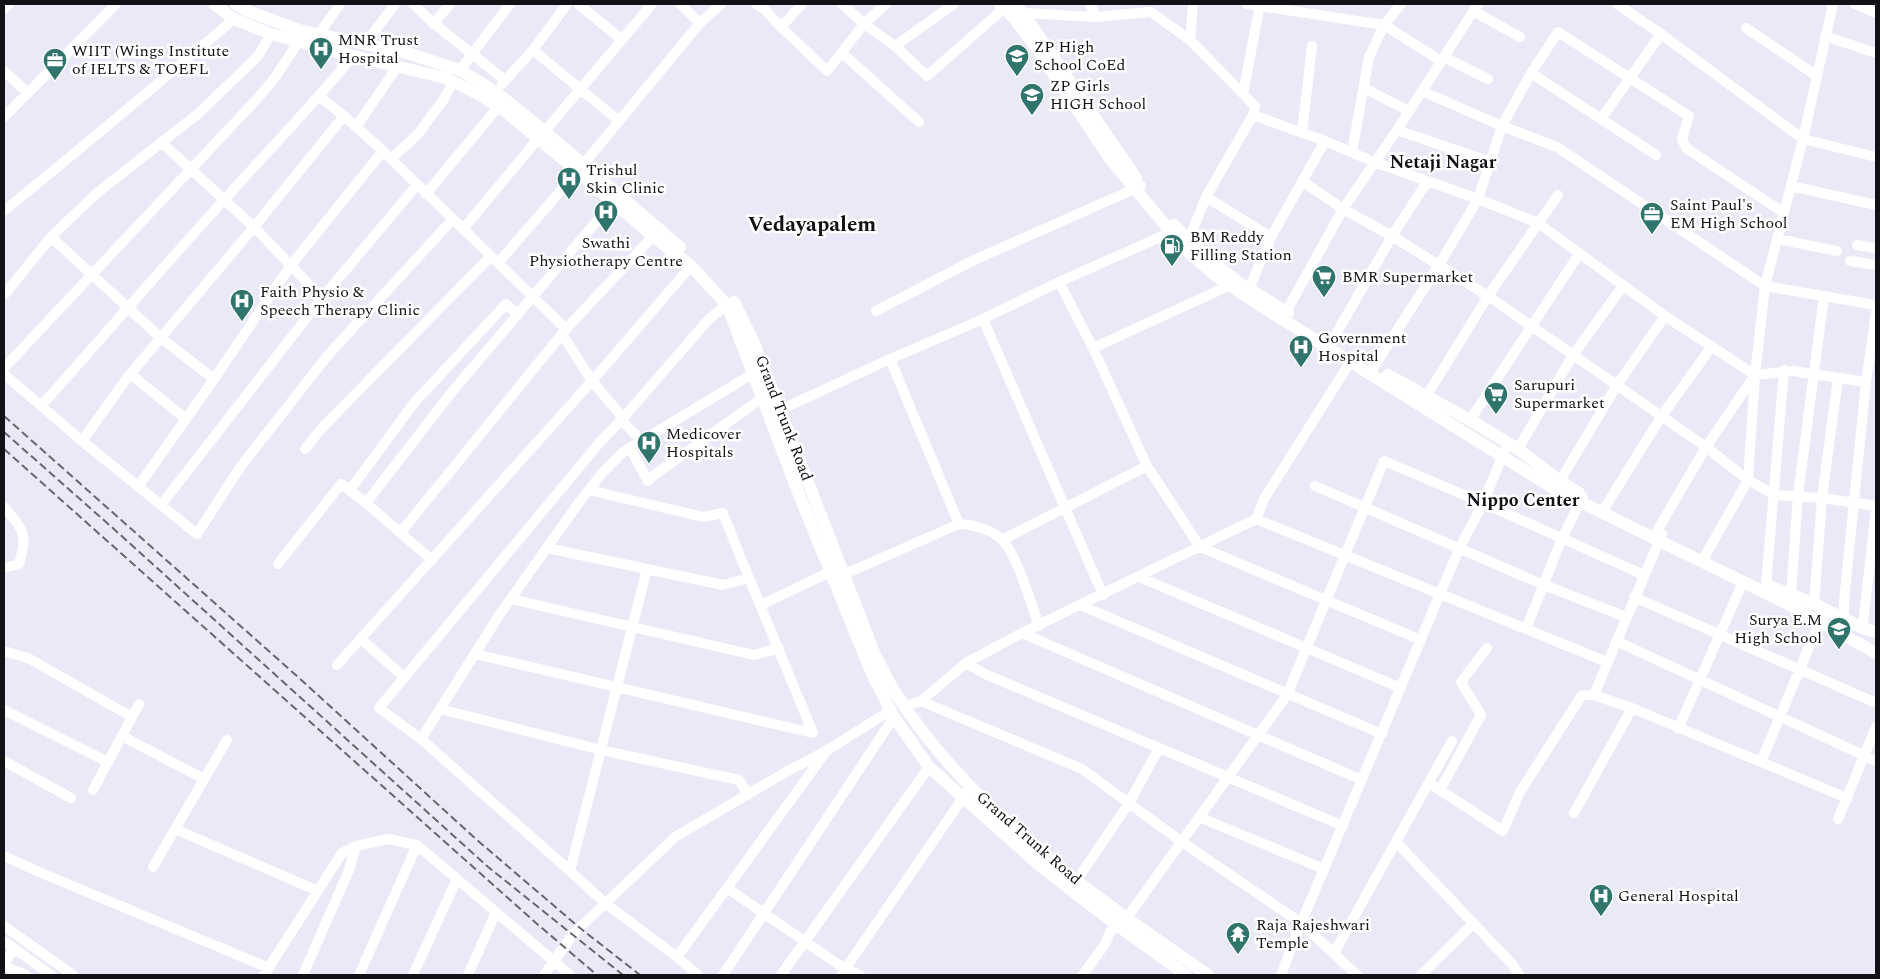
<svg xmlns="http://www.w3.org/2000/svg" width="1880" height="979" viewBox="0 0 1880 979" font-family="Spectral,serif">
	<rect width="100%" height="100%" fill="#e9e9f7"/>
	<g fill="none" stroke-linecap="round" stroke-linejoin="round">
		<!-- minor -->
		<path stroke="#fff" stroke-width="10" d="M413,4C441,32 474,54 504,80
			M578,4L621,39
			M680,4L700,23
			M756,4L764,9L781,27L827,71L864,24L886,4
			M842,4L864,24L895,46L954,4
			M1247,4L1384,25L1441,61
			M1617,4L1661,34L1803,139L1876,157
			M1855,4L1876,13
			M4,9L9,4
			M1473,11L1520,37
			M1023,13L1096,17L1090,4
			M1096,17L1151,12L1190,40L1255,106L1253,115L1206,197L1189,239
			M433,24L450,4
			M781,27L802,4
			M1746,28L1817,76
			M319,34L340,4
			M1825,36L1876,53
			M1190,40L1193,4
			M365,44L395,4
			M895,46L927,76L1009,4
			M533,50L619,121
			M842,53L919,122
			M1444,57L1488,79
			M460,70L510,4
			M4,71L28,93
			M1531,73L1558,32L1689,116L1682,139L1686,148L1784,213
			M502,84L533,50L567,4
			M1364,88L1409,111
			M1422,91L1502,126L1557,147L1765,286L1876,305
			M1243,94L1260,4
			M320,97L344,116L383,151L566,329
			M1253,115L1325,141L1374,162L1478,199L1538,223L1665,316L1755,375L1706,447L1657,531
			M4,117L116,4
			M1601,119L1661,34
			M356,127L397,67
			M1397,130L1491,162
			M545,131L652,4
			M1302,133L1312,46
			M161,142L254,227L322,298
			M1352,152L1369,57L1384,25L1401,4
			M391,159L418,134L444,99L453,82
			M1302,181L1343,209L1392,236L1488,296L1706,447L1748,480L1775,495L1822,498L1876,506
			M1791,186L1876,205
			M426,194L498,107
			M1206,197L1271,237
			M4,211C81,148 158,84 234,19
			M463,229L537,140
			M51,237L161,338L214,379
			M1777,239L1837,251
			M1857,245L1876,248
			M1850,261L1876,265
			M498,263L577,172L700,23L721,4
			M1059,282L1093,348
			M1249,289L1271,237L1325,141
			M4,295L51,237L97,193L199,113L258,56L271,34
			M876,311L972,261L1141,186
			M1286,312L1343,209L1397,130L1478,4
			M983,319L1103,595
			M562,334L592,381L623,418L625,424L642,441
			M1332,341L1392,236L1427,182
			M890,359L959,524
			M4,368L257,99L274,79L299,41
			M1373,368L1439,265L1478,199L1502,126L1531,73L1656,155
			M4,374L82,441L197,534L241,466L329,354L453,219
			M130,374L186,419
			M1755,375L1765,286L1803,139L1833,4
			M1426,397L1488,296L1558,195
			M41,406C102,338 162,268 224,200C267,152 312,106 353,56
			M780,410L890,359L983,319L1059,282L1176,230
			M1470,420L1579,254
			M82,441L127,378L254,227L344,116
			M630,448L648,481L653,476L762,398
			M305,449L320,430L491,256
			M1518,449L1573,355L1623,286
			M1147,466L1200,547L1421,640
			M1560,481L1617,385L1665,316
			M1315,486L1544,585L1626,617
			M138,487L214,379L291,265L383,151
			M350,490L414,403L506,304L518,315
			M161,505L322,298L417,185
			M4,507C24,531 28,533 19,564L4,568
			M1604,509L1661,417L1712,346
			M1256,519L1607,662
			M401,532L566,329L657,232
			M1002,540L1147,466L1093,348L1235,283
			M547,548L723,585L749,578L723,513L703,517L589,490
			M1705,556L1748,480L1755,375L1793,371L1866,382
			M432,560L366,503L451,393L613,202
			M278,564L341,484L366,503
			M647,569L570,871L421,739L379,708L600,442L623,418L709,319L727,305
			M845,574L959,524C974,525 991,529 1002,540C1016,552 1032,606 1039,626
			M1139,577L1401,688
			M1766,585L1784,370
			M1791,595L1798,495L1824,296
			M1634,597L1876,703
			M511,599L754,655L779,648
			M1814,604L1822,498L1838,378
			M761,605L830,572
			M1080,605L1382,734
			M1822,616L1761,762L1847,798
			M1844,619V601L1866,382L1876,313
			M1526,629L1562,538L1583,497
			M1865,629L1863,624L1876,509
			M1022,633L1362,780
			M361,639L404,677
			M1616,641L1876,761
			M4,651L28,658L132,717
			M475,654L813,733L749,578
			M966,663L985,674L1343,826
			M337,665L592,381L691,266
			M1594,695L1662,534
			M921,701L1082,769L1182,842L1301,923L1357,975
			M905,706L921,701L966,663L1022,633L1256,519L1264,499L1354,356
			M440,709L601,750L739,780L748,794
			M4,710L108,762
			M1678,729L1743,582
			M122,736L204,779
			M421,739L500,614L580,501L603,472L623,452L754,373
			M4,761L71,798
			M1429,783L1503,831L1520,792L1582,695H1594L1632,708L1761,762
			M93,790L139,704
			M1440,790L1481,715L1461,682L1487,648
			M1574,813L1632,708
			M1199,817L1324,869
			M1838,819L1876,727
			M175,829L318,891
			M1396,842L1513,965L1519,975
			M4,856L39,872L269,968
			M153,867L227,740
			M570,871L605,903L677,957L825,753
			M1077,880L1129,803L1159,748
			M727,888L845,969L860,975
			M4,926L73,975
			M4,941L51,975
			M1334,953L1452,741
			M677,957L698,975
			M4,964L14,949
			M4,966L26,975
			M264,975L342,853L356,846L389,839L417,845L570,975
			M303,975L349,870L356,846
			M359,975L417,845
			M413,975L457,879
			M468,975L496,912
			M544,975L573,934L675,837L786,772L826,751L891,710
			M723,975L894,717
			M781,975L929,767
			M841,975L967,792
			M1083,975L1105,944L1110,932L1126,919L1287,695L1384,461L1483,503L1644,575
			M1281,975L1297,933L1459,549L1483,503L1505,450
			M1421,975L1473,924"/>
		<!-- major -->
		<path stroke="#fff" stroke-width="12" d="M214,4L234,19L271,34L353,56L446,78L482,96L506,112L558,155L653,236L691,266L727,305L798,492L872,674L894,717L929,767L1039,865L1110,920L1186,975
			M236,4L245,10L299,30L407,53L460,70L496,92L549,135L680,247
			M1000,4L1014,18L1037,49L1110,159L1187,251L1217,277L1261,306L1558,491L1784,602L1876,653
			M1015,4L1023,13L1136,178
			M1174,225L1212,262L1238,282L1288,313
			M734,302L754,343L875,655C882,667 887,680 895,692C969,810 1095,897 1208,975
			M1388,375L1470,420L1518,449L1560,481L1579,493
			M1772,587L1814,604L1865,629L1876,632"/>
		<!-- rail -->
		<path stroke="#66666e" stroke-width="2" stroke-dasharray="8 4" stroke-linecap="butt" d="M4,416L298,677L477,840L580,928L640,975
			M4,432L115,530L487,866L623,975
			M4,449L536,923L597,975"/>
	</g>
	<!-- icons -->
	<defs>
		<symbol id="hospital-pin" viewBox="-11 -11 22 30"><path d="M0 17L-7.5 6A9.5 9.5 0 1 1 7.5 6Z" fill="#2f756d" stroke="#fff"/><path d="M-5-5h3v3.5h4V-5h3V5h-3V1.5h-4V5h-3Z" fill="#fff"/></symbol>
		<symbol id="school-pin" viewBox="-11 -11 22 30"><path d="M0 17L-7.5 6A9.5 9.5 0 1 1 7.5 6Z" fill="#2f756d" stroke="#fff"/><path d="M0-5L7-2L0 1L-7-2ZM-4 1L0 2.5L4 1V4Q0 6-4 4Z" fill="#fff"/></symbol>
		<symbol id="office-pin" viewBox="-11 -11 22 30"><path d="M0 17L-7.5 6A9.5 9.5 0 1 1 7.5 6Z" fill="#2f756d" stroke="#fff"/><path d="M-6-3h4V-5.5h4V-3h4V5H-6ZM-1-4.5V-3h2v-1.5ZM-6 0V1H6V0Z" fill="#fff"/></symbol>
		<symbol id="fuel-pin" viewBox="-11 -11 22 30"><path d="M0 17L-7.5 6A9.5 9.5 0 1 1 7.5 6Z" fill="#2f756d" stroke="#fff"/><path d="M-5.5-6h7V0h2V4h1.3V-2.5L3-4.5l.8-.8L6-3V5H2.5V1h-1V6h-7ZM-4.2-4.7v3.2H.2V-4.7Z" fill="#fff"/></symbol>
		<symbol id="supermarket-pin" viewBox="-11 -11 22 30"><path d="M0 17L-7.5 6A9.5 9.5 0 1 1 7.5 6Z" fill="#2f756d" stroke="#fff"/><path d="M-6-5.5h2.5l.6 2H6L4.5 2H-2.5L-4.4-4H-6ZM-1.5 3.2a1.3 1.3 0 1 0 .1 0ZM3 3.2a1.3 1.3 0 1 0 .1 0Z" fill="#fff"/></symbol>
		<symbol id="temple-pin" viewBox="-11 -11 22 30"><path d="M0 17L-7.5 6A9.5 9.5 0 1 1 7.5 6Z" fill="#2f756d" stroke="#fff"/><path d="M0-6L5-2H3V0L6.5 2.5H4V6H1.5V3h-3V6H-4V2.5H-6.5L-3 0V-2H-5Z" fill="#fff"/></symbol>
	</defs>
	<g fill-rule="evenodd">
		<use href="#hospital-pin" x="307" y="35" width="28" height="38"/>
		<use href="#school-pin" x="1003" y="42" width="28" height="38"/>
		<use href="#office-pin" x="41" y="46" width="28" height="38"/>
		<use href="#school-pin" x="1018" y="81" width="28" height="38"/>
		<use href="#hospital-pin" x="555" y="165" width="28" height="38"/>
		<use href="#hospital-pin" x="592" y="198" width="28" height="38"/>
		<use href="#office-pin" x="1638" y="200" width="28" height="38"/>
		<use href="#fuel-pin" x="1158" y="232" width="28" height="38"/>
		<use href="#supermarket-pin" x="1310" y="263" width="28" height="38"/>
		<use href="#hospital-pin" x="228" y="287" width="28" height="38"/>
		<use href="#hospital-pin" x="1287" y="333" width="28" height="38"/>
		<use href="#supermarket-pin" x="1482" y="380" width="28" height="38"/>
		<use href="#hospital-pin" x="635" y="429" width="28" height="38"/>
		<use href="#school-pin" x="1825" y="615" width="28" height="38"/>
		<use href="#hospital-pin" x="1587" y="882" width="28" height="38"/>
		<use href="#temple-pin" x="1224" y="920" width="28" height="38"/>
	</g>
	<g text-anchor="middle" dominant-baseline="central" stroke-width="5" stroke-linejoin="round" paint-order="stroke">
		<!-- poi labels -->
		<g font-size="16" fill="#111116" stroke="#fff" text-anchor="start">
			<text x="338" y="40">MNR Trust<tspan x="338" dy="18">Hospital</tspan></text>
			<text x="1034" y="47">ZP High<tspan x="1034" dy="18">School CoEd</tspan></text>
			<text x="72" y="51">WIIT (Wings Institute<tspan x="72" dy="18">of IELTS &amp; TOEFL</tspan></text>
			<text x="1050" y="86">ZP Girls<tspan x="1050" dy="18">HIGH School</tspan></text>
			<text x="586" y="170">Trishul<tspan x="586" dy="18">Skin Clinic</tspan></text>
			<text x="1670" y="205">Saint Paul's<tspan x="1670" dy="18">EM High School</tspan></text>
			<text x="1190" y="237">BM Reddy<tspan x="1190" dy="18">Filling Station</tspan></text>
			<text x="606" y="243" text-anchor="middle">Swathi<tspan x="606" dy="18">Physiotherapy Centre</tspan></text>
			<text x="1342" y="277">BMR Supermarket</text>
			<text x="260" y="292">Faith Physio &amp;<tspan x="260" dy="18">Speech Therapy Clinic</tspan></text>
			<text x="1318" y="338">Government<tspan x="1318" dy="18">Hospital</tspan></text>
			<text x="1514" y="385">Sarupuri<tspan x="1514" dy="18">Supermarket</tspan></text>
			<text x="666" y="434">Medicover<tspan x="666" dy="18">Hospitals</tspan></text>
			<text x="1822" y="620" text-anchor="end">Surya E.M<tspan x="1822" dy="18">High School</tspan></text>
			<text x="1618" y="896">General Hospital</text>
			<text x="1256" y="925">Raja Rajeshwari<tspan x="1256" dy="18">Temple</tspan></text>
		</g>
		<!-- street labels -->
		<g font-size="16" fill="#111116" stroke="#fff">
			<text transform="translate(784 418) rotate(69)">Grand Trunk Road</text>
			<text transform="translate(1029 838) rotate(41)">Grand Trunk Road</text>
		</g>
		<!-- neighbourhood labels -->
		<g font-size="18" font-weight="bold" fill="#111116" stroke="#fff">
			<text x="1443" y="162">Netaji Nagar</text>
			<text x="1523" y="500">Nippo Center</text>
		</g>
		<!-- district labels -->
		<g font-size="21" font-weight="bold" fill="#111116" stroke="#fff">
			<text x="812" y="225">Vedayapalem</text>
		</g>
	</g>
	<!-- border -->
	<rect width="1880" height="979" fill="none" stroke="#111116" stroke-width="10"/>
</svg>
